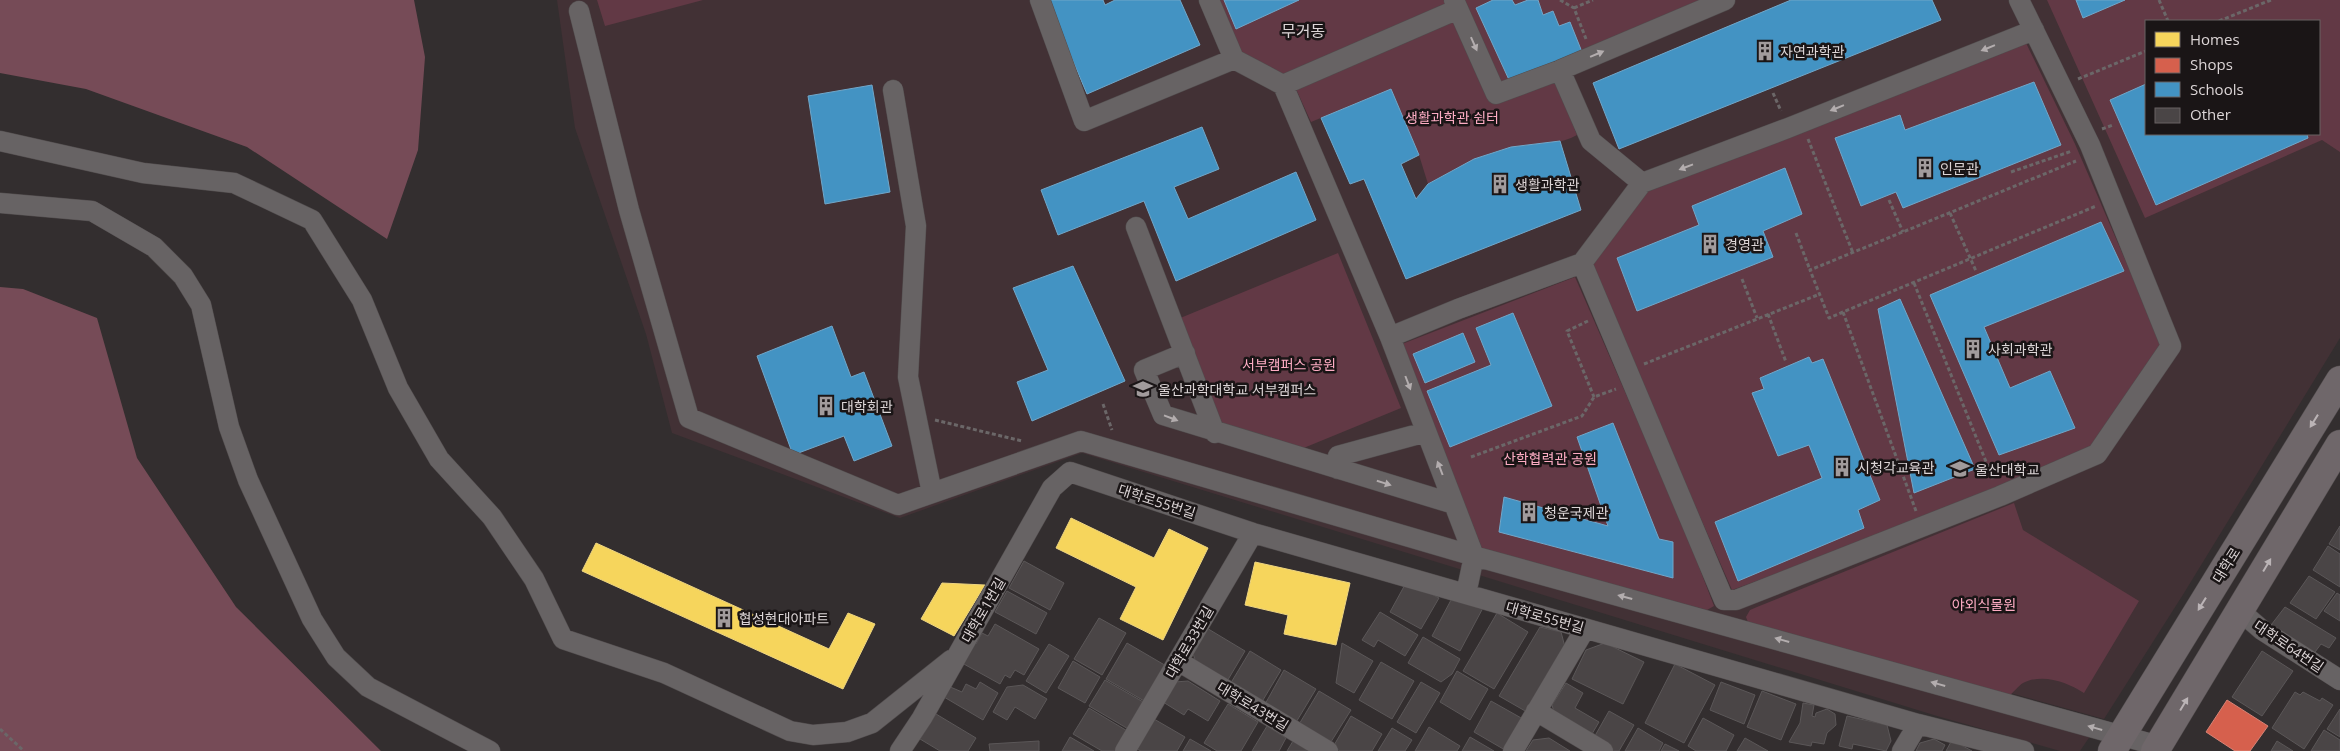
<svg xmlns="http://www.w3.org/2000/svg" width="2340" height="751" viewBox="0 0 2340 751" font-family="'Open Sans','Noto Sans KR',sans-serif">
	<rect width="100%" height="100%" fill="#332e2f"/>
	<!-- built -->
	<path fill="#423135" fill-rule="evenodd" d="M557,0H2340V338L2184,593L2104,719L1891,660L2101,720L2080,751H2060L1937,716L1082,453L900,518L672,433L646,334L575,128ZM2146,21H2319V134H2146Z"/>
	<!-- green -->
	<path fill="#623945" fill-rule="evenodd" d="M597,0H703L605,26Z
		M1216,0H1450L1451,4L1284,79L1239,55Z
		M1454,0H1725L1496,94Z
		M2047,0H2340V152L2322,140L2145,218ZM2146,21H2319V134H2146Z
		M1455,18L1495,100L1554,77L1577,135C1558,146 1533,143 1513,147C1482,153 1455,169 1428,184L1419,155L1391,89L1311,122L1296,89Z
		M2026,43L2075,144L2163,347L2092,449L1918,522L1732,590L1589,263L1641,194Z
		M1338,253L1401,408L1289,454L1215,433L1173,321Z
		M1575,277L1683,525L1714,606L1707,610L1483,551L1402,344Z
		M2014,503L2023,530L2139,601L2084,693C2067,682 2043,673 2023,683C2018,686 2013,693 2008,697L1749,625L1746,617L1750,610L1757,607Z"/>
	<!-- forest -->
	<path fill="#764b57" d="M0,0H414L425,57L418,150L387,239L247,147L86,89L0,73Z
		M0,287L23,289L97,318L137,458L236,607L381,751H0Z"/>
	<!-- homes -->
	<path fill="#f6d55c" stroke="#eed581" d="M1071,518L1154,558L1169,529L1208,548L1163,640L1120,619L1136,587L1056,548Z
		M596,543L829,649L848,613L875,624L843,689L582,571Z
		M1255,562L1350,583L1336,645L1284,634L1288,615L1245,605Z
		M942,583L985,585L954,636L921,619Z"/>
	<!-- shops -->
	<path fill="#d6604d" stroke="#d88376" d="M2227,700L2268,726L2250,751H2235L2206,732Z"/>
	<!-- schools -->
	<path fill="#4393c3" stroke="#71a7c9" d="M1047,0H1103L1105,5L1115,0H1180L1200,45L1087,94Z
		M1224,0H1299L1236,29Z
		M1493,0H1512L1515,5L1528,0H1538L1543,15L1553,11L1559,26L1570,22L1582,52L1510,82L1476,8Z
		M1791,0H1932L1941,20L1619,149L1593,83Z
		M2076,0H2125L2083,18Z
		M2034,82L2061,145L1903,208L1896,192L1861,206L1835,138L1900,115L1905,130Z
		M2146,84V134H2307L2308,138L2156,205L2110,100Z
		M872,85L890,192L825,204L808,96Z
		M1391,89L1419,155L1401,164L1416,199L1428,184L1474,159L1511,147L1560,141L1581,210L1406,279L1364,179L1350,184L1321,118Z
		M1202,127L1219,169L1174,187L1188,219L1296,172L1316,220L1176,281L1144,201L1058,235L1041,190Z
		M1785,168L1802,214L1763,231L1773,257L1637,311L1617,258L1699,225L1692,206Z
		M2101,222L2124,271L1984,327L2010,388L2050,371L2075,428L1999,455L1930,295Z
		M1073,266L1125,381L1032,421L1017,382L1048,370L1013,288Z
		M1900,299L1975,469L1914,493L1878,309Z
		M1513,313L1552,406L1450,447L1427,391L1491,365L1476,328Z
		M832,326L851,377L864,372L892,446L854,461L844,436L793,455L757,356Z
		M1463,333L1475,362L1425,383L1413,354Z
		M1809,357L1812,363L1823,359L1880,500L1858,510L1864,528L1738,581L1715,522L1822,478L1809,445L1778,456L1752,393L1764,389L1760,378Z
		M1613,423L1659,539L1673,542V578L1499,532L1504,497L1608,526L1577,437Z"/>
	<!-- building -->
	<path fill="#4a4546" stroke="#5b5758" d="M2340,526V550L2329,544Z
		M2328,546L2340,554V587L2313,570Z
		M1024,561L1064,583L1050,610L1009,588Z
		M2309,576L2335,592L2316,619L2290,603Z
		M1407,581L1439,598L1421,629L1390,612Z
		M1007,591L1047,613L1036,634L995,612Z
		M2337,593L2340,595V621L2324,611Z
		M1451,600L1484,606L1460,651L1432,636Z
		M2285,607L2336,638L2329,648L2321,644L2312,656L2268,629Z
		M1380,612L1418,635L1405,656L1378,640L1374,647L1362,640Z
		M1497,613L1528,632L1494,689L1463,671Z
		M1099,618L1126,633L1102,675L1074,659Z
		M995,624L1039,649L1024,675L1015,670L1010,678L1005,675L1000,684L962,663L974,642L976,644L982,633L988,636Z
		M1205,627L1245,651L1226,683L1197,666L1192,650Z
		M1540,627L1561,632L1565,647L1527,712L1499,696Z
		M1423,637L1460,659L1452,674L1441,682L1408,663Z
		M1127,643L1168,667L1146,702L1106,679Z
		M1342,643L1373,661L1354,693L1336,683Z
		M1605,643L1644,662L1623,704L1572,679L1586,650Z
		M1049,644L1069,656L1046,693L1026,681Z
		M1250,651L1281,670L1260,705L1229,686Z
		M2262,651L2293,671L2262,716L2232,697Z
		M1073,661L1100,677L1085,703L1058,688Z
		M1381,662L1414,681L1392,719L1359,700Z
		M1675,664L1715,685L1684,743L1645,723Z
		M1284,670L1316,689L1295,724L1264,706Z
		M1457,671L1488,689L1470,720L1440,702Z
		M1105,680L1145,703L1130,730L1089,706Z
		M1188,681L1220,701L1208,721L1188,709L1184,715L1163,702L1175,682Z
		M980,682L998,693L983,720L944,697L948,686L962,692L966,684L976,689Z
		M1421,682L1440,693L1416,733L1397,722Z
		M1721,682L1755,695L1744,724L1710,710Z
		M1566,683L1583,693L1575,708L1599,722L1589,739L1556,719L1552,705Z
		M1023,685L1047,699L1035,719L1015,707L1007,720L993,712L1007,687Z
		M1319,691L1351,710L1329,745L1298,726Z
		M1762,691L1796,704L1781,740L1747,727Z
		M2295,692L2300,695L2303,692L2320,701L2322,698L2333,705L2304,749L2272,728Z
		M1491,701L1523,719L1505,750L1474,732Z
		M1803,703L1814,705L1812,716L1815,717L1816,713L1827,709L1835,714L1836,725L1827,733L1824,744L1812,742L1811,746L1789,742L1800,723Z
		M1228,704L1258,722L1241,751H1217L1204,743Z
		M1089,708L1129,732L1118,751H1102L1073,734Z
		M2340,709V737L2327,729Z
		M1609,711L1634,725L1619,751H1610L1592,741Z
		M936,714L976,738L968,751H940L920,739Z
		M1351,716L1382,734L1372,751H1340L1333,747Z
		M1847,716L1887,725L1891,741L1886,751L1853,744L1852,749L1839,746Z
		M1703,718L1734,735L1726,751H1696L1688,746Z
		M1154,719L1185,737L1177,751H1141L1137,749Z
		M1267,726L1286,738L1279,751H1252Z
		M1429,727L1460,746L1457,751H1415Z
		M1392,728L1412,740L1405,751H1378Z
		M1638,728L1663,743L1659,751H1625Z
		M2324,730L2340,740V751H2311Z
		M1070,737L1094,751H1062Z
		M1470,737L1494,751H1462Z
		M1549,738L1570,751H1526L1533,740Z
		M1745,738L1768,751H1737Z
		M1190,739L1211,751H1183Z
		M1934,739L1945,745L1942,751H1916L1920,743Z
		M1952,740L1972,751H1946Z
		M1039,741V751H990L989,744Z
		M1293,741L1309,751H1287Z
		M2277,741L2293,751H2271Z
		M1665,744L1679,751H1661Z"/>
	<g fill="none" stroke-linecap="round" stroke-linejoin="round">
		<defs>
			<path id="minor" d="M1040,0L1084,121L1234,59
				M1209,0L1234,59L1283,85
				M1454,0L1496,94L1560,70L1725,0
				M2019,0L2090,145L2171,346L2097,454L2000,496L1736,600H1724L1582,263L1642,183L1788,128L2034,30
				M1458,9L1283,85L1390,337L1458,309L1582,263
				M579,11L629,210L689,418L898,505L1081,441L1474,556L2159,746
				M1560,70L1591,141L1642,183
				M893,90L916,226L908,377L932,493
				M0,141L143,173L234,183L312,220L362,300L398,388L439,459L492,517L534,579L563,639L664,673L790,731L813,735L847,732L872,723L951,660
				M0,203L92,211L154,247L183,276L201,305L229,427L248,480L312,619L336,657L368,687L490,751
				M1136,227L1215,433
				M1390,337L1474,556L1466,594
				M1185,353L1144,370L1163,415L1454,504
				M1338,469V456L1426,432
				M2240,611L2262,630L2340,680
				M1178,661L1328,751
				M1536,711L1603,751
				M900,751L922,718L1052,488L1070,472L1253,533L1918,724L2024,751
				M1125,751L1253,533
				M1513,751L1585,629
				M1902,751L1918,724"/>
			<path id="primary" d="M2112,751L2340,380
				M2155,751L2340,444"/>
		</defs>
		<!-- minor casing -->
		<use href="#minor" stroke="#514c4d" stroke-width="21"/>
		<!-- primary casing -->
		<use href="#primary" stroke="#514c4d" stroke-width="29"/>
		<!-- path -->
		<path stroke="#6b6768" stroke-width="3" stroke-dasharray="4 2.5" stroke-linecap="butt" d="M1560,0L1574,8L1586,39
			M2159,0L2168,21
			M1574,8L1593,0
			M2219,21L2271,0
			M2078,79L2146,51
			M1773,93L1781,111
			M2102,129L2113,125
			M1808,139L1853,253
			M2011,172L2072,151
			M1889,200L1903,232
			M1950,213L1976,271
			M1796,233L1810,270
			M1742,279L1757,318
			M1914,283L1993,479
			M1843,312L1829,318L1810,270L2076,161
			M1768,314L1786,362
			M1588,321L1567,331L1594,397
			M1644,364L1820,294
			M1103,404L1112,430
			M935,420L1022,441
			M1471,457L1582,416L1594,397L1616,389
			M1916,511L1843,312L2096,206
			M0,729L24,751"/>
		<!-- minor -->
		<use href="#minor" stroke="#676364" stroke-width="20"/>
		<!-- primary -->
		<use href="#primary" stroke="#6f676a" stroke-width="28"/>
	</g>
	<!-- one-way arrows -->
	<defs><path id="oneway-solid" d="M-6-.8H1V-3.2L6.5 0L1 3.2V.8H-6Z" transform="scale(1.25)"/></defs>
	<g fill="#b3adae">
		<use href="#oneway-solid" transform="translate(1474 44) rotate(66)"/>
		<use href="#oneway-solid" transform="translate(1988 48) rotate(158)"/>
		<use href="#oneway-solid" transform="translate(1597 54) rotate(-23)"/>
		<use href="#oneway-solid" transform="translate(1837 108) rotate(158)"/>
		<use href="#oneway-solid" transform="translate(1686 167) rotate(159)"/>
		<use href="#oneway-solid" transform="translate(1408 383) rotate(69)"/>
		<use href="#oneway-solid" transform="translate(1171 418) rotate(21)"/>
		<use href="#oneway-solid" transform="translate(1440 468) rotate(-111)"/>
		<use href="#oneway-solid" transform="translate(1384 483) rotate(17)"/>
		<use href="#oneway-solid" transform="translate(1625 597) rotate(-165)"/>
		<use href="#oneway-solid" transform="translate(1782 640) rotate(-164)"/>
		<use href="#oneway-solid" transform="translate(1938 684) rotate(-164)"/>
		<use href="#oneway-solid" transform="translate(2095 728) rotate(-164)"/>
	</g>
	<g fill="#bbb4b6">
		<use href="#oneway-solid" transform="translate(2314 421) rotate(122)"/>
		<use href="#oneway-solid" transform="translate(2267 565) rotate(-59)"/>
		<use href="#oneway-solid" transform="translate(2202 604) rotate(122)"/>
		<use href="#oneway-solid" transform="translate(2184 704) rotate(-59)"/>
	</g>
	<!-- icons -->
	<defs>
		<symbol id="building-bare" viewBox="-9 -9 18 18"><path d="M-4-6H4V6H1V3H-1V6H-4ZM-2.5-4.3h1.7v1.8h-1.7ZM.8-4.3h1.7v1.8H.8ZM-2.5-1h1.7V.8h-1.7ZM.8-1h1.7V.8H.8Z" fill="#a19b9c" stroke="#1a1516" stroke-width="2.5" paint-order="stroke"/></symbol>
		<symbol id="university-bare" viewBox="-9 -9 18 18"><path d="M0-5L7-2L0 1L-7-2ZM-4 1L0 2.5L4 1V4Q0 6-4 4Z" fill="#a19b9c" stroke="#1a1516" stroke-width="2.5" paint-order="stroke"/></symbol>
	</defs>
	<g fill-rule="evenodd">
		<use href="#building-bare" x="1751" y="37" width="28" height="28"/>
		<use href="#building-bare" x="1911" y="154" width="28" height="28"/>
		<use href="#building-bare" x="1486" y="170" width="28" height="28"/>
		<use href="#building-bare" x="1696" y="230" width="28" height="28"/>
		<use href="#building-bare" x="1959" y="335" width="28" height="28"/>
		<use href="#university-bare" x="1129" y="375" width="28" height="28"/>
		<use href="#building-bare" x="812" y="392" width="28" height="28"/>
		<use href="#building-bare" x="1828" y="453" width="28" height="28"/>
		<use href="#university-bare" x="1946" y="455" width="28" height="28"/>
		<use href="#building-bare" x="1515" y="498" width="28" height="28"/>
		<use href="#building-bare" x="710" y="604" width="28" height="28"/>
	</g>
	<g text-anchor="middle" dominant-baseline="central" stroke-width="5" stroke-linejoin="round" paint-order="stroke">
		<!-- poi labels -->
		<g font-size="14" fill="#dcd5d6" stroke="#1a1516" text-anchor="start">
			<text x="1780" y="51">자연과학관</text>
			<text x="1940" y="168">인문관</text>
			<text x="1515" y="184">생활과학관</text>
			<text x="1725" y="244">경영관</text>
			<text x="1988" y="349">사회과학관</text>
			<text x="1158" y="389">울산과학대학교 서부캠퍼스</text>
			<text x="841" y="406">대학회관</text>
			<text x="1857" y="467">시청각교육관</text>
			<text x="1975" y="469">울산대학교</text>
			<text x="1544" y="512">청운국제관</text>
			<text x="739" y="618">협성현대아파트</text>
		</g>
		<!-- park labels -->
		<g font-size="14" fill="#fdacc3" stroke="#1a1516">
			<text x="1452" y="117">생활과학관 쉼터</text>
			<text x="1289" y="364">서부캠퍼스 공원</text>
			<text x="1550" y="458">산학협력관 공원</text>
			<text x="1984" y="604">야외식물원</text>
		</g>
		<!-- street labels -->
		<g font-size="14" fill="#dcd5d6" stroke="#1a1516">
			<text transform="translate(1157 501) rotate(18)">대학로55번길</text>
			<text transform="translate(2226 565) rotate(-58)">대학로</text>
			<text transform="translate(983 610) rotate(-60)">대학로1번길</text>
			<text transform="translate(1545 617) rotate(16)">대학로55번길</text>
			<text transform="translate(1189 642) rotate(-60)">대학로33번길</text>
			<text transform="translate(2289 646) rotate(34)">대학로64번길</text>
			<text transform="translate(1253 706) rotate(31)">대학로43번길</text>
		</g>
		<!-- quarter labels -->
		<g font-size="16" fill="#dcd5d6" stroke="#1a1516">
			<text x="1303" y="31">무거동</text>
		</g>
	</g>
	<!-- legend -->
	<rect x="2145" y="20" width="175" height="115" fill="#1a1516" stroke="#686263"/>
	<rect x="2155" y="32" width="25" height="15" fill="#f6d55c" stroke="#686263"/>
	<text x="2190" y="45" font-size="15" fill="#dcd5d6">Homes</text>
	<rect x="2155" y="58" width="25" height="15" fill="#d6604d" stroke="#686263"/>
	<text x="2190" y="70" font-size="15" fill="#dcd5d6">Shops</text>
	<rect x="2155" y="82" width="25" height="15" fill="#4393c3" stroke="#686263"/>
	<text x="2190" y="95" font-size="15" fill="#dcd5d6">Schools</text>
	<rect x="2155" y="108" width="25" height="15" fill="#4a4546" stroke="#686263"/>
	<text x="2190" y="120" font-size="15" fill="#dcd5d6">Other</text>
</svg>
